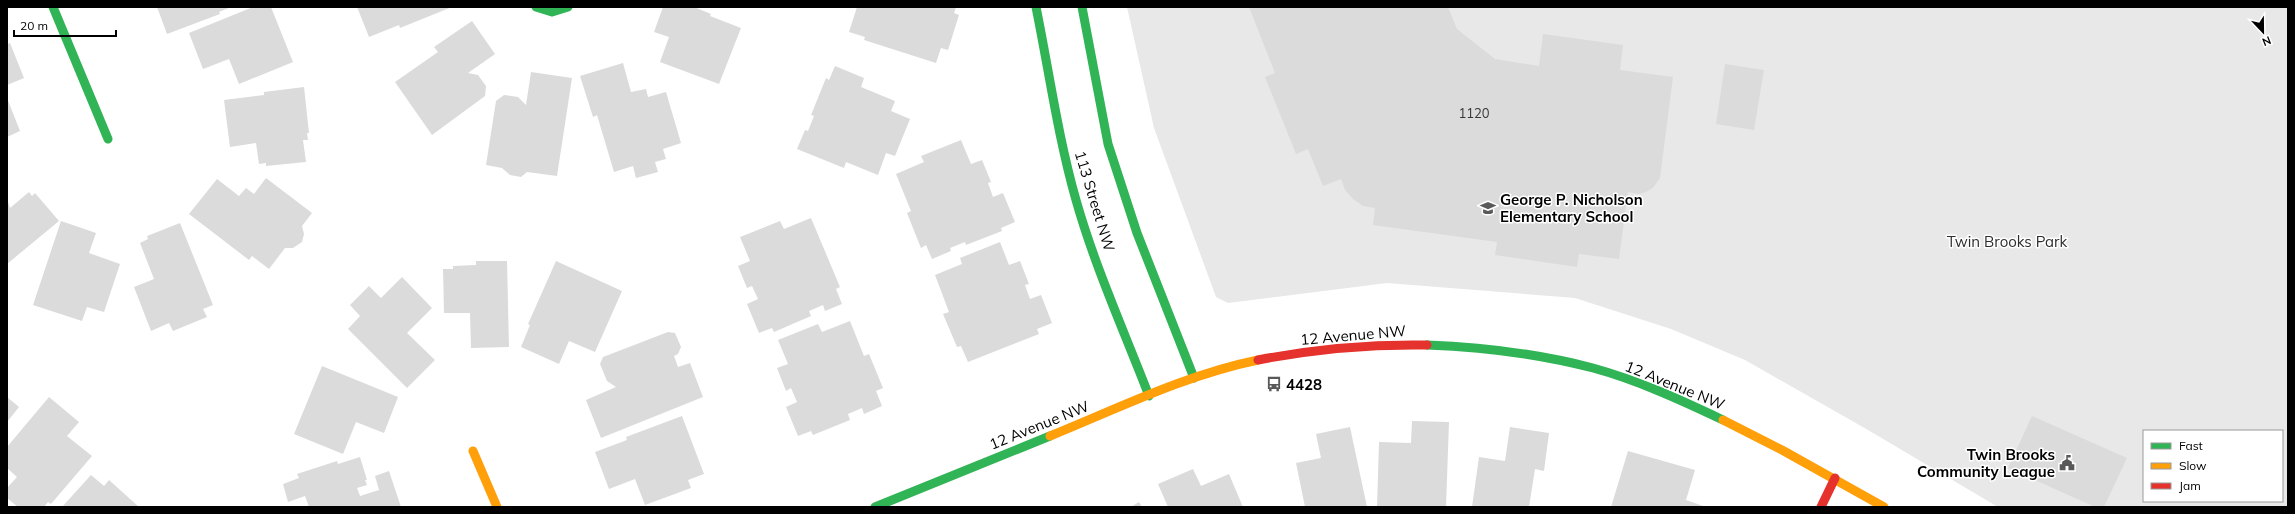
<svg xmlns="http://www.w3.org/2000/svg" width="2295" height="514" viewBox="0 0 2295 514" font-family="Mulish,sans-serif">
	<rect width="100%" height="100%" fill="#fff"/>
	<!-- green -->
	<path fill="#e8e8e8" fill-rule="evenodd" d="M1127,7H2288V507H1998L1868,430L1745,360L1671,329L1575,298L1387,283L1228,303L1216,297L1154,128ZM2144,431H2282V501H2144Z"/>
	<!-- building -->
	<path fill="#dbdbdb" d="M157,7H231L219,12L220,14L167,34Z
		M253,7H271L293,62L239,84L229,59L203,69L189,33Z
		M357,7H452L400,28L399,25L369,37Z
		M663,7H694L711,14L710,16L741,28L719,84L660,62L669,37L654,32Z
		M857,7H956L954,13L959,15L948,50L941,48L936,63L864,40L865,37L849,32Z
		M1249,7H1448L1457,29L1495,59L1539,66L1543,34L1623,45L1620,70L1673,77L1660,178L1653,188L1646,192L1639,194L1628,192L1619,259L1579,254L1577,267L1495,255L1497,242L1373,225L1375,208L1363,206L1353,199L1345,190L1341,179L1323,186L1308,149L1296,154L1265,77L1275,73Z
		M472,21L495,54L468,73L478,75L486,86L485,96L432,135L395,82L438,52L434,47Z
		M10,43L24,78L7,85V44Z
		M623,63L631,92L646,89L648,97L666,92L681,143L663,149L666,159L655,162L658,172L636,178L633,166L614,172L597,115L593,117L580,76Z
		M1725,64L1764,70L1754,130L1716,124Z
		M835,66L864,78L861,87L895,101L891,111L910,119L895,156L886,153L878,175L846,162L844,168L797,149L805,130L808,131L814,116L811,115L826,78L829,80Z
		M531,72L572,78L557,176L527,172L521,177L510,175L502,168L486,165L496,101L504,95L518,97L526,105Z
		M304,87L309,133H307L308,140H303L306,162L266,166V163L259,164L256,143L230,147L224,100L264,95V92Z
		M7,98L20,131L7,137Z
		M961,140L971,164L982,160L991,182L988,183L993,197L1003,193L1015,222L1001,228L1002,231L966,245L965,242L950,248L951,251L932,259L926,245L921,248L907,213L911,211L896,174L924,162L921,156Z
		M266,178L312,213L302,226L304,234L302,242L293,248H285L269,269L252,256L249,260L189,214L217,179L239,196L246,188L254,194Z
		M29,192L32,196L35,193L59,221L7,264V199L10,208Z
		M811,218L840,287L836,289L842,304L825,311L823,305L809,311L811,316L774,332L772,328L759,333L747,304L758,299L752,286L747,288L738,266L750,261L740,237L780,221L784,229Z
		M61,221L96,233L89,253L120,264L104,312L87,307L82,321L33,305Z
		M180,223L213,305L203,309L207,317L173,331L169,323L151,331L134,287L154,279L140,243L148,239L147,236Z
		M1000,242L1009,265L1020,261L1029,284L1025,285L1030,299L1041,295L1052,323L1037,329L1039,334L968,362L961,346L957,347L943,314L949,312L935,275L962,264L960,258Z
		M476,261H507L509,347L471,348L470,313H444L443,269H453V266L476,265Z
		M556,261L622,291L595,352L569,341L559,364L521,347L530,325L528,324Z
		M402,277L432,308L407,333L435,360L407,388L348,329L360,316L350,305L369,286L381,298Z
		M850,321L864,356L869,354L883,388L876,391L882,406L864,414L862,408L848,414L850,420L813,435L811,431L798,436L786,407L797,402L791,388L786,391L777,368L788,364L778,340L818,324L822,332Z
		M668,332L675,333L681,347L678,354L674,356L678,367L690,363L703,397L601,438L586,400L616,387L607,381L600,364L603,357Z
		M322,366L398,397L384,433L356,422L343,454L294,434Z
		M7,397L19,407L7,422Z
		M49,397L79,422L67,436L92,456L51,504L48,502L44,507H18L7,498V488L17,477L7,468V447Z
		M682,416L704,474L688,480L691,488L645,505L635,479L609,489L595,452L627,440L626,437Z
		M2032,416L2127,458L2104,507H2095L2008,468Z
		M1412,421L1449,422L1446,507H1377L1379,442L1411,443Z
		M1350,427L1367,507H1305L1296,463L1321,458L1316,434Z
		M1510,427L1549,433L1544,471L1535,469L1529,507H1472L1479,457L1505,461Z
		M1628,451L1695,470L1686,500L1706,507H1611Z
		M360,457L367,480H365L367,485L357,488L360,496L379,490L375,476L389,471L401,507H309L305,496L288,502L283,484L299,478L297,474L337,461L338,464Z
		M1193,469L1201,486L1229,474L1243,507H1168L1158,484Z
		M91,475L104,486L109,480L139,507H62Z
		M1139,502L1142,507H1131Z"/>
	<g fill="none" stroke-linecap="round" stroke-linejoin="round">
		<!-- fast -->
		<path stroke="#30b455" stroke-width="9" d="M53,7L108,139
			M536,7L552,12L568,7
			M1036,7C1049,71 1058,137 1076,200C1095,267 1124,331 1149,396
			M1082,7L1108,144L1137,233L1194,378
			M1427,345C1482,347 1539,354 1593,368C1637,380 1681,400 1723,420
			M875,507L1050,436"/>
		<!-- slow -->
		<path stroke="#ff9f0a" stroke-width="9" d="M1723,420L1782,450L1884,507
			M1050,436C1119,408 1185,375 1258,360
			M473,451L497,507"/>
		<!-- jam -->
		<path stroke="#e5322d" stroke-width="9" d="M1258,360C1314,349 1370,344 1427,345
			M1821,507L1835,478"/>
	</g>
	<!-- icons -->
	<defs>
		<symbol id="school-bare" viewBox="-9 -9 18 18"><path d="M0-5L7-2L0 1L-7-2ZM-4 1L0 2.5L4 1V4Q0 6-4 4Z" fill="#595959" stroke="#fff" stroke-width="2.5" paint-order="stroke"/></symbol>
		<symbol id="bus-bare" viewBox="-9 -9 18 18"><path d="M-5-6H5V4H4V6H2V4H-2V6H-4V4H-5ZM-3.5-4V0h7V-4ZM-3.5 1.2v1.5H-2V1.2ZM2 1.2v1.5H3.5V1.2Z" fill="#595959" stroke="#fff" stroke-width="2.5" paint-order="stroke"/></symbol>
		<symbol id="civic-bare" viewBox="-9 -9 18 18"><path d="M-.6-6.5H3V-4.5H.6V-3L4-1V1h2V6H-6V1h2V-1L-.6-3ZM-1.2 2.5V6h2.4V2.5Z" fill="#595959" stroke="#fff" stroke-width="2.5" paint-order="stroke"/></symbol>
	</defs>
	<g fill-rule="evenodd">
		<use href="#school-bare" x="1477" y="197" width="22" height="22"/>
		<use href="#bus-bare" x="1263" y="373" width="22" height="22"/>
		<use href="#civic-bare" x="2056" y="452" width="22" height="22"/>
	</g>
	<g text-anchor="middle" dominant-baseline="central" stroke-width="3" stroke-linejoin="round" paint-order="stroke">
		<!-- number labels -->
		<g font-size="13" fill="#373737">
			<text x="1474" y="113">1120</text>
		</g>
		<!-- poi labels -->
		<g font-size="15" font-weight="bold" fill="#000" stroke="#fff" text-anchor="start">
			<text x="1500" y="199">George P. Nicholson<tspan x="1500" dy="17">Elementary School</tspan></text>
			<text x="1286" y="384">4428</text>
			<text x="2055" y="454" text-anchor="end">Twin Brooks<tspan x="2055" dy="17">Community League</tspan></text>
		</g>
		<!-- street labels -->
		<g font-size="15" fill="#000" stroke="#fff">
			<text transform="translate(1095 201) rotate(73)">113 Street NW</text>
			<text transform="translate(1353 335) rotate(-5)">12 Avenue NW</text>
			<text transform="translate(1675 385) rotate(22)">12 Avenue NW</text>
			<text transform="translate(1039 425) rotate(-22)">12 Avenue NW</text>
		</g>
		<!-- park labels -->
		<g font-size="15" fill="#2c2c2c" stroke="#fff">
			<text x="2007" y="241">Twin Brooks Park</text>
		</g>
	</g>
	<!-- border -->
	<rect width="2295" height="514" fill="none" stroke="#000000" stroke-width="16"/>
	<!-- legend -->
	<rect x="2143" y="430" width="140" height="72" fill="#ffffff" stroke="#999999"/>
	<rect x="2151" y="443" width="20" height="6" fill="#30b455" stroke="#999999"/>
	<text x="2179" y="450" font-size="12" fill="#000000">Fast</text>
	<rect x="2151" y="463" width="20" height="6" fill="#ff9f0a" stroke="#999999"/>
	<text x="2179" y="470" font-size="12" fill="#000000">Slow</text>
	<rect x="2151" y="483" width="20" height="6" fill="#e5322d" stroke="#999999"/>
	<text x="2179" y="490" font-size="12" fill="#000000">Jam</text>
	<!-- north arrow -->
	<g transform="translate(2263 32) rotate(158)" stroke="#ffffff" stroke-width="3" paint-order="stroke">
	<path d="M0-3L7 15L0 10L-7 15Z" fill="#000000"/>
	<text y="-6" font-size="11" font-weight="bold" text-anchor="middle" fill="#000000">N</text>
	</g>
	<!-- scale -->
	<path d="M14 30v6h102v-6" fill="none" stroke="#000000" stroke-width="2"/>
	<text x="20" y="30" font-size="12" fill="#000000" stroke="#ffffff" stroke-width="3" paint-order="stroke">20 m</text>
</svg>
